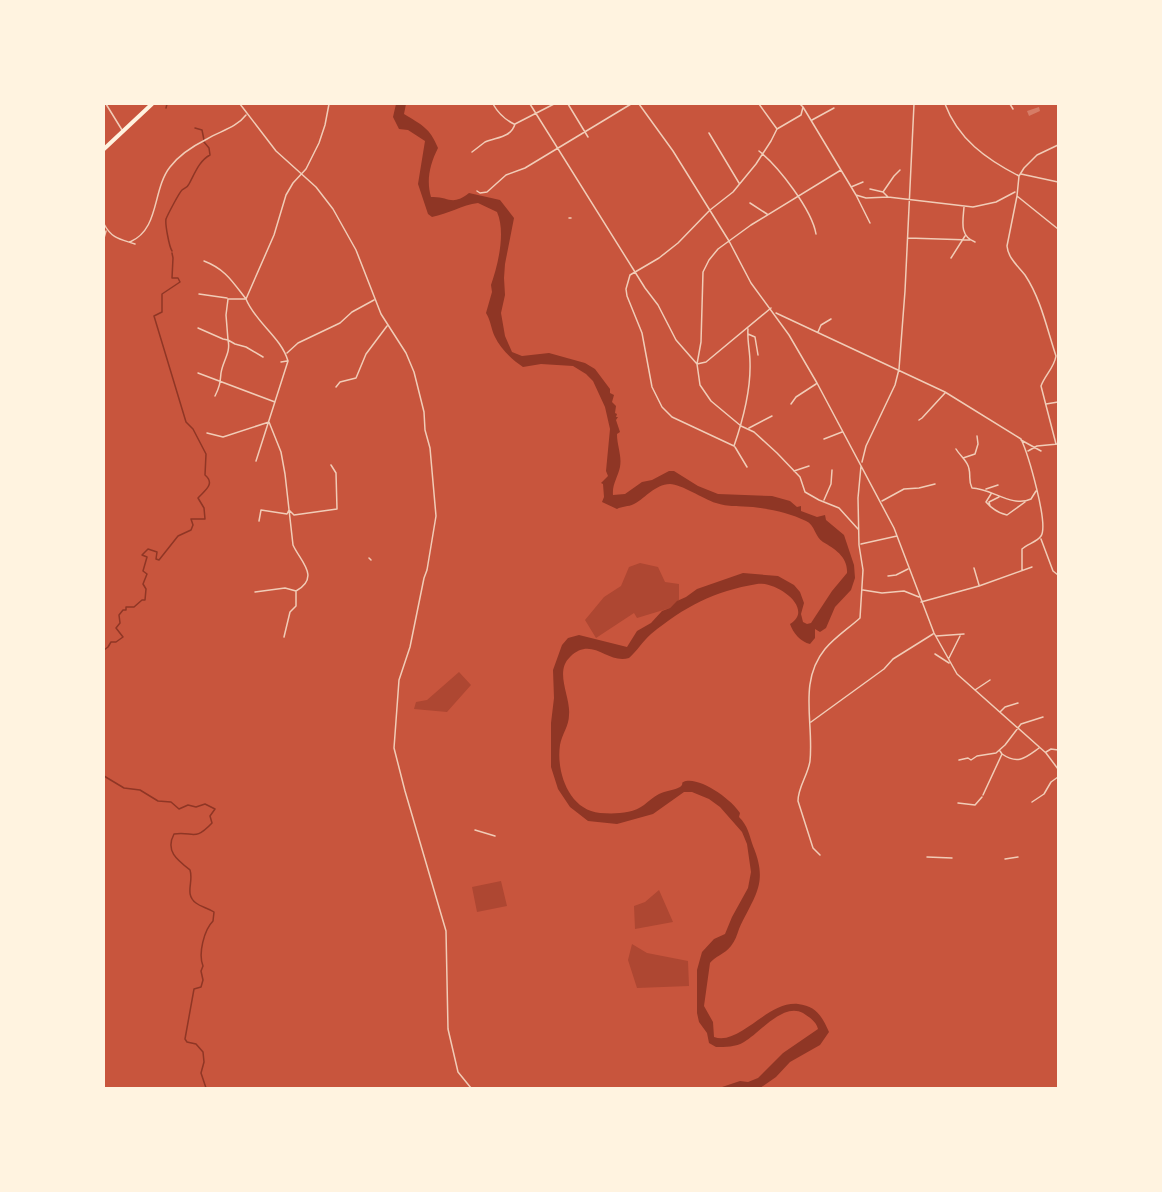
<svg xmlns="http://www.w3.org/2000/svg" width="1162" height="1192" viewBox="0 0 1162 1192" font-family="Barlow,sans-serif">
	<rect width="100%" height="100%" fill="#c8553d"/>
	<!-- green -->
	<path fill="#ae4732" d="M640,563L658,567L665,582L679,584V600L670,608L637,618L634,613L596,638L585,620L604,597L621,586L629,567Z
		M459,672L471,685L447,712L414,709L416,702L427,700Z
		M501,881L507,906L477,912L472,887Z
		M659,890L673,922L635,929L634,906L645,902Z
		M632,944L647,953L688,961L689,986L637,988L628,960Z"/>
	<!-- water -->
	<path fill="#8f3625" d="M396,104H406L404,114C422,125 430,128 438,148C430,164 426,180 431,197C449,196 451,207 469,193L500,200L514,218L505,264L504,278L505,295L501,313L505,336L512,352L522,356L549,353L585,363L595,369L610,389V393L614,395L612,402L616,406L615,413L617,414L616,417H618L616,420L620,432L617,434C617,446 622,455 620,467C618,477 612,484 613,495L625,494L642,482L652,480L669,471H674L698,486L718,494L772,496L790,501L797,507L801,506V511L817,517L825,515L826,520L844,535L854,565L855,578L851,590L835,607L826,628L820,632L815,629V638L810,644C801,642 793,633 790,624C815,609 777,581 757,584C714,591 684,607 651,634C643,641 637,651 629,658C608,665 592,635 570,657C554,672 571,697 569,715C569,726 562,734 560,745C556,772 569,810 600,813C614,814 632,814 644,805C649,801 653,797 659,794C665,791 675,790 680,787C685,783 679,783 686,781C702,778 732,800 740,813L739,817C748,826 749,834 753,846C769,884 754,896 739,929C737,935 735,941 731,946C725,954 714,957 710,963L704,1006L713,1022L714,1037C740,1046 767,1001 798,1004C816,1006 822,1016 829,1032L820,1045L790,1062L776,1077L760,1088H719L740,1081L748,1082L758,1078L783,1053L818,1029C816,1021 809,1017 803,1013C783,1002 760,1033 744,1042C736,1047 725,1047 716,1047L709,1043L707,1033L699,1022L697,1013V970L702,952L714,939L725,934L732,917L748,888L751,872L747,844L742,832L720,807L709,799L692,792H684L653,814L617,824L588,821L570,807L558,789L551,767V723L554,698L553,670L562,645L568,638L579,635L627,647L637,631L651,623L662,611L670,608L677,601L686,597L697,589L743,573L778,576L794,585L800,592L804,603L801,614L803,622L807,624L811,623L832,591L847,573C848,557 835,549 823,542C815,537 815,525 806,521C790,513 771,509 753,507C740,506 728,507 716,503C703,499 681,484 670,484C654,485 647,497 634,504C628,507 622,506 617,509L602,502L604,497L603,484L601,483L608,476L606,471L610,429L605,407L593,381L586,374L573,366L541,364L523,367C512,360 500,348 495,337C491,329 491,321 486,313L492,292L491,285C498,265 506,232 497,212L478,203C462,205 448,214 432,217L428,214L418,184L425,141L408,130L399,129L393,117Z"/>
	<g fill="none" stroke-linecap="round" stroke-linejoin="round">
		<!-- stream -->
		<path stroke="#8f3625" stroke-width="1.5" d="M166,108L167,104
			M195,128L202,130L204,140
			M172,251C169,246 165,224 166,219C168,214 179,193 182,190C185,188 188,187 189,184C195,173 199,161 210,155L209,148L204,142
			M104,650L108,647L111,642H116L123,637L116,628L120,623L119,615L123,610H126V607H134L142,600H145L146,589L143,584L147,574L143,571L147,557L142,555L148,549L157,552L156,559L159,560L178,536L191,530L193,525L191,519H205L204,508L198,498C204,491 216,484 205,475L206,454L193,429L186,422L154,316L162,312V294L180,282L178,278H172L173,258L172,253
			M104,652V659
			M104,776L124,788L140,790L158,801L171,802L179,809L188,805L196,807L205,804L215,809L210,816L212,823C194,842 194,831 174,834C165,851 177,860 190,870C194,882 184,894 196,903C201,907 208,908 214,912L213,921C204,930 198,954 203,966L201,971L203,980L201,987L194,989L185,1039L187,1042L196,1044L203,1052L204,1062L201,1073L206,1088"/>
	</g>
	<!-- building -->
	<path fill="#d67c66" d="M1039,107L1040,111L1029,116L1027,111Z"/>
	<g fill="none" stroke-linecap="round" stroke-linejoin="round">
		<!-- minor -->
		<path stroke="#f1ccb7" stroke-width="1.5" d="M106,104L122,130
			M240,104L276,151L316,187L333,209L356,250L381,314L406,353L414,372L424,412L425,430L430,448L436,516L427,570L424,578L410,647L399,680L394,748L405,791L446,931L448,1029L458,1072L471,1088
			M493,104C498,113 504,119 514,124
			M530,104L645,288L658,305L676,340L697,364L706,362L771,308
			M568,104L588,137
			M639,104L673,151L729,241L751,283L789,335L817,383L894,528L934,633L957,674L1046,753L1058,769
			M945,104C958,139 986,159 1019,176
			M1010,104L1013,109
			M803,107L856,195L870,223
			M812,120L834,108
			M777,129L801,115L803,107L800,104
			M709,133L739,183
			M759,151C779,167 812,210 816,234
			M472,152C476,149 481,145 485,142C496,137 511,138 515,124L554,104
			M841,170L751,225L718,249L709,260L703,272L701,342L697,364L700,385L711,401L741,426L754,432L777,453L800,477L805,492L819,500L839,508L858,529
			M1021,174L1058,182
			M851,187L863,182
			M870,189L883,192
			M477,191L480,193L487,192L506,175L525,168L631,104
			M856,195L866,198L888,197L973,207L996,202L1015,192
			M1017,196L1058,229
			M888,197L883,192L894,176L900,170
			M750,203L767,214
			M964,207C963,221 959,236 975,242
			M569,218H571
			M104,224C112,239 120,239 135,244
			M104,238L106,231
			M908,238L970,240
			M130,242C160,229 152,190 170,167C179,155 193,146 207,139C220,131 236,128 246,115
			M951,258L965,236
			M204,261C225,269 232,281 246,299L274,235L286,195L293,183L306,169L319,143L325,125L329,104
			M199,294L227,298
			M776,313L945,392L1021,439C1028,454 1049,524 1041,536C1037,542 1027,544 1022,549V570
			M198,328L223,339L228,340L226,315L228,299H246C255,322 281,337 288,361L256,461
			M748,329C747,340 750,351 750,362C751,390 743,420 734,446L672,417L662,407L652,387L642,333L627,296L626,289L630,275L659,258L678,243L710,210L733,192L756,164L771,141L777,129L759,104
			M818,332L821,325L831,319
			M748,334L755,337L758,355
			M228,340L235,344L246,347L263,357
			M287,353L298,343L340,323L352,312L374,300
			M281,362L287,361
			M198,373L275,402
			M336,387L340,382L356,378L366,354L387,326
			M215,396C220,386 220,383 221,373C223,360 231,353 228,340
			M791,404L796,397L816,384
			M1046,404L1058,402
			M919,420L922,418L945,393
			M749,428L772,416
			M207,433L223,437L269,422L281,452L285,474L293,545C300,561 321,577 296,591L285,588L255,592
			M824,439L842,432
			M1021,440L1041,451
			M1056,444L1041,386C1045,375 1054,368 1056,356C1047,329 1041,299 1025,275C1018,266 1008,258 1007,246L1017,196L1019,176L1024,168L1037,155L1058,145
			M735,447L747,467
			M956,449C960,456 968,461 969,469C971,476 968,480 972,488C991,488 1012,508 1031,499L1036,491
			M1028,451L1037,446L1058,444
			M963,458L975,454L978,444L977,436
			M862,462L866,446L895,385L899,369L905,291L914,104
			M794,471L809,466
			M986,489L998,485
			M991,494L986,502C992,509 998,513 1007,515L1025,502
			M824,500L831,484L832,470
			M882,501L904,489L919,488L935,484
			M990,506L989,502L999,497
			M259,521L261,510L287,514L289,510L294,515L337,509L336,473L331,465
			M1041,539L1053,571L1058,575
			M861,544L897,536
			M369,558L371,560
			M974,568L979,585
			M888,576L896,575L908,569
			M863,590L882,593L904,591L919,597
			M921,602L979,586L1032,567
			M936,636L964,634
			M284,637L290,612L296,606V592
			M935,654L949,663
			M949,658L960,636
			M975,690L990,680
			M1000,712L1005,707L1018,703
			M811,722L884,669L893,659L933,634
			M1046,752L1051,749L1058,750
			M1002,754C1018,765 1025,758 1039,748
			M959,760L968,758L971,760L977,756L996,753L1005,745L1021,724L1043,717
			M983,795L1002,754L1000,751
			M1032,802L1044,794L1051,782L1058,777
			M958,803L975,805L982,797
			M475,830L495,836
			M820,855L813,848L798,801C798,787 808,775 810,761C814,722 798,682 825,649C835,637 849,628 860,618L863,570L859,545L858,498L861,466
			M927,857L952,858
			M1005,859L1018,857"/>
		<!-- trunk -->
		<path stroke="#fff3e0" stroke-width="4" d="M104,149L152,104"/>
	</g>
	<!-- border -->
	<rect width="1162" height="1192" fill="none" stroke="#fff3e0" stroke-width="210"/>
</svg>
